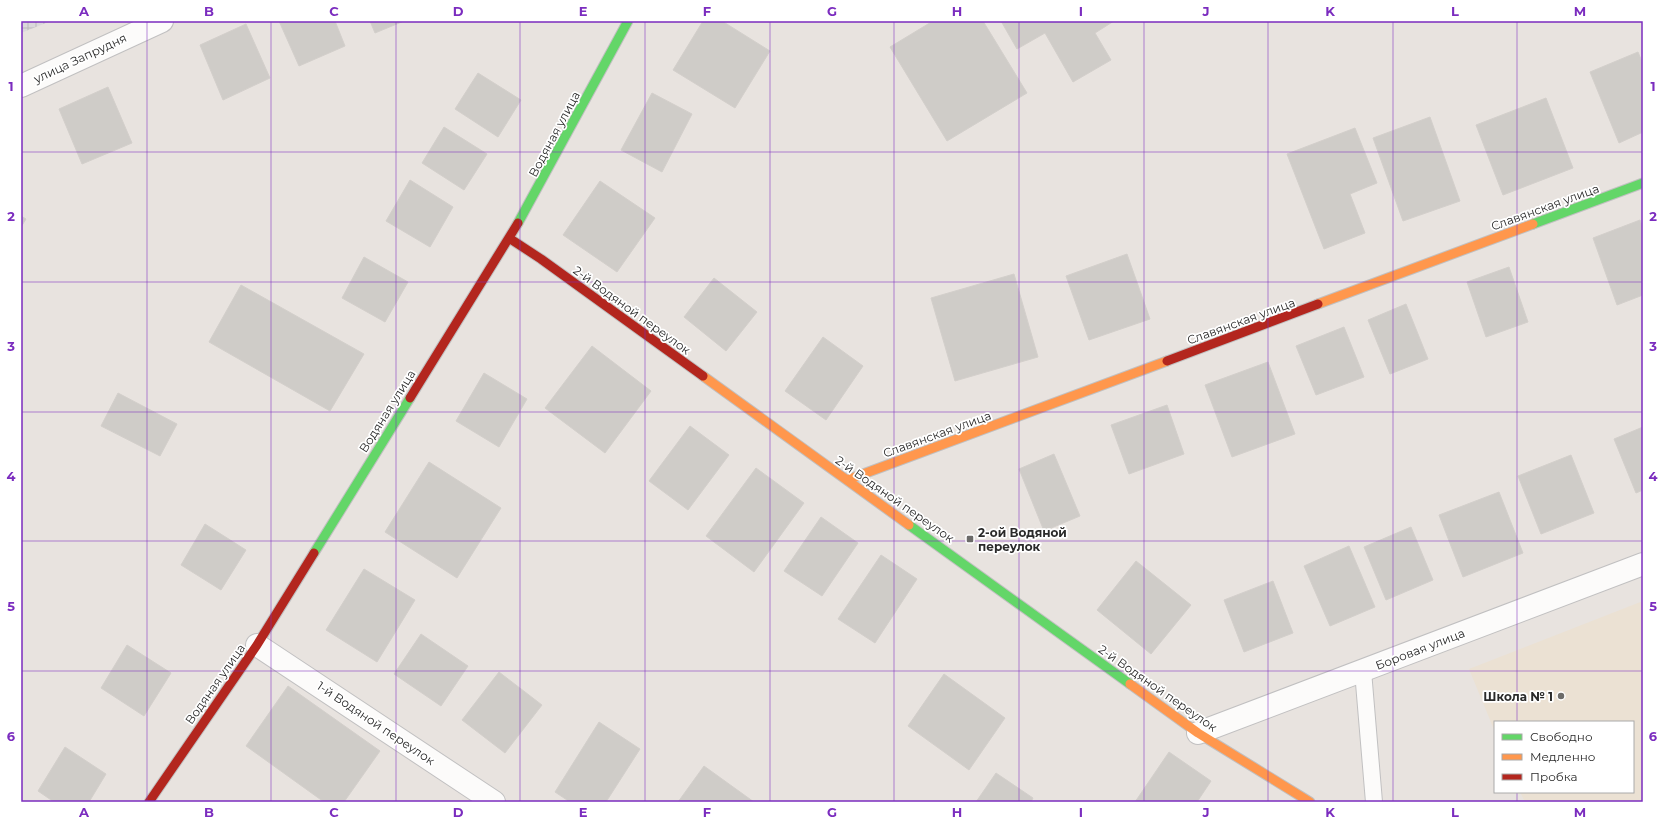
<svg xmlns="http://www.w3.org/2000/svg" width="1664" height="823" viewBox="0 0 1664 823" font-family="Montserrat,sans-serif">
	<defs>
		<pattern id="industrial-grid" width="8" height="8" patternUnits="userSpaceOnUse"><rect width="8" height="8" fill="#dbd8db"/><path d="M0 4h8M4 0v8" fill="none" stroke="#bcbabc"/></pattern>
	</defs>
	<rect width="100%" height="100%" fill="#e8e3df"/>
	<!-- industrial -->
	<path fill="url(#industrial-grid)" d="M21,21H51L21,33Z"/>
	<!-- education -->
	<path fill="#ebe1d3" d="M1643,601V802H1525L1520,792H1633V722H1495V732L1469,669Z"/>
	<!-- building -->
	<path fill="#cfccc8" stroke="#d3cfcb" d="M279,21H335L345,46L299,66Z
		M370,21H404L375,33Z
		M703,21H722L770,51L735,108L673,70Z
		M933,21H983L1027,93L947,141L890,47Z
		M1001,21H1114L1095,33L1111,60L1073,82L1045,33L1017,49Z
		M246,24L270,78L223,100L200,45Z
		M1638,52L1643,64V132L1619,143L1590,72Z
		M478,73L521,100L498,137L455,109Z
		M108,87L132,143L82,164L59,109Z
		M652,93L692,114L662,172L621,150Z
		M1546,98L1573,168L1503,195L1476,125Z
		M1430,117L1460,201L1403,221L1373,138Z
		M444,127L487,154L464,190L422,163Z
		M1355,128L1377,183L1350,194L1365,233L1324,249L1287,154Z
		M410,180L453,207L430,247L386,221Z
		M600,181L655,218L617,272L563,235Z
		M21,216L26,219L21,227Z
		M1640,220L1643,228V295L1617,305L1593,238Z
		M1127,254L1150,319L1089,340L1066,276Z
		M364,257L408,282L385,322L342,298Z
		M1509,267L1528,322L1486,337L1467,282Z
		M1014,274L1038,357L955,381L931,298Z
		M714,278L757,312L726,351L684,317Z
		M241,285L364,354L330,411L209,342Z
		M1406,304L1428,359L1390,374L1368,320Z
		M1344,327L1364,377L1316,395L1296,346Z
		M823,337L863,366L826,420L785,391Z
		M592,346L651,391L605,453L545,408Z
		M1268,362L1295,434L1232,457L1205,385Z
		M484,373L527,399L499,447L456,421Z
		M118,393L177,424L160,456L101,426Z
		M1167,405L1184,454L1129,474L1111,425Z
		M690,426L729,455L688,510L649,481Z
		M1643,427V490L1636,493L1614,439Z
		M1054,454L1080,516L1044,531L1019,469Z
		M1571,455L1594,513L1541,534L1518,476Z
		M429,462L501,508L457,578L385,532Z
		M756,468L804,503L754,572L706,536Z
		M1499,492L1523,553L1463,577L1439,515Z
		M821,517L858,543L822,596L784,571Z
		M205,524L246,550L221,590L181,565Z
		M1411,527L1433,580L1386,600L1364,547Z
		M1349,546L1375,607L1330,626L1304,566Z
		M881,555L917,579L875,643L838,619Z
		M1136,561L1191,605L1151,654L1097,610Z
		M364,569L415,600L377,662L326,630Z
		M1273,581L1293,633L1244,652L1224,600Z
		M421,634L468,666L441,706L394,674Z
		M127,645L171,673L144,716L101,688Z
		M499,672L542,705L505,753L462,720Z
		M944,674L1005,718L969,770L908,726Z
		M288,686L380,751L344,802H324L246,746Z
		M599,722L640,749L606,802H570L555,792Z
		M65,747L106,774L89,802H54L38,791Z
		M1169,752L1211,781L1197,802H1135Z
		M704,766L754,802H678Z
		M996,773L1033,798L1031,802H976Z"/>
	<g fill="none" stroke-linecap="round" stroke-linejoin="round">
		<defs>
			<path id="lane" d="M1363,671L1374,802"/>
			<path id="street" d="M21,86L162,21
				M257,645L494,802
				M1198,733L1643,564"/>
			<path id="fast" d="M518,223L628,21
				M1533,224L1643,183
				M909,525L1130,684
				M314,553L410,398"/>
			<path id="slow" d="M1318,304L1533,224
				M703,376L909,525
				M847,480L1167,361
				M1130,684L1198,733L1310,802"/>
			<path id="jam" d="M509,238L541,259L703,376
				M1167,361L1318,304
				M410,398L518,223
				M149,802L257,645L314,553"/>
		</defs>
		<!-- lane casing -->
		<use href="#lane" stroke="#c1c0c1" stroke-width="18"/>
		<!-- street casing -->
		<use href="#street" stroke="#c1c0c1" stroke-width="24"/>
		<!-- fast casing -->
		<use href="#fast" stroke="#c1c0c1" stroke-width="11"/>
		<!-- slow casing -->
		<use href="#slow" stroke="#c1c0c1" stroke-width="11"/>
		<!-- jam casing -->
		<use href="#jam" stroke="#c1c0c1" stroke-width="11"/>
		<!-- lane -->
		<use href="#lane" stroke="#fcfbfa" stroke-width="16"/>
		<!-- street -->
		<use href="#street" stroke="#fcfbfa" stroke-width="22"/>
		<!-- fast -->
		<use href="#fast" stroke="#63d668" stroke-width="9"/>
		<!-- slow -->
		<use href="#slow" stroke="#ff974d" stroke-width="9"/>
		<!-- jam -->
		<use href="#jam" stroke="#b3261e" stroke-width="9"/>
	</g>
	<!-- grid -->
	<path fill="none" stroke="#7b2cbf" stroke-width="1" stroke-opacity="0.55" d="M147,21V802M271,21V802M396,21V802M520,21V802M645,21V802M770,21V802M894,21V802M1019,21V802M1144,21V802M1268,21V802M1393,21V802M1517,21V722M21,152H1643M21,282H1643M21,412H1643M21,541H1643M21,671H1643M1517,792V802"/>
	<!-- markers -->
	<g fill="#6c6b69" stroke="#fff" stroke-width="1.5">
		<rect x="966" y="535" width="8" height="8" rx="2"/>
		<circle cx="1561" cy="696" r="4"/>
	</g>
	<g text-anchor="middle" dominant-baseline="central" stroke-width="3.5" stroke-linejoin="round" paint-order="stroke">
		<!-- street labels -->
		<g font-size="12" fill="#2a2a2a" stroke="#fff">
			<text transform="translate(80 58) rotate(-25)">улица Запрудня</text>
			<text transform="translate(554 134) rotate(-62)">Водяная улица</text>
			<text transform="translate(1545 207) rotate(-20)">Славянская улица</text>
			<text transform="translate(632 310) rotate(36)">2-й Водяной переулок</text>
			<text transform="translate(1241 321) rotate(-20)">Славянская улица</text>
			<text transform="translate(387 411) rotate(-58)">Водяная улица</text>
			<text transform="translate(937 434) rotate(-20)">Славянская улица</text>
			<text transform="translate(895 499) rotate(35)">2-й Водяной переулок</text>
			<text transform="translate(1420 649) rotate(-21)">Боровая улица</text>
			<text transform="translate(215 684) rotate(-55)">Водяная улица</text>
			<text transform="translate(1158 688) rotate(35)">2-й Водяной переулок</text>
			<text transform="translate(376 723) rotate(34)">1-й Водяной переулок</text>
		</g>
		<!-- poi labels -->
		<g font-size="12" font-weight="bold" fill="#2a2a2a" stroke="#fff" text-anchor="start">
			<text x="978" y="532">2-ой Водяной<tspan x="978" dy="14">переулок</tspan></text>
			<text x="1553" y="696" text-anchor="end">Школа № 1</text>
		</g>
	</g>
	<!-- border -->
	<rect width="1664" height="823" fill="none" stroke="#ffffff" stroke-width="44"/>
	<!-- legend -->
	<rect x="1494" y="721" width="140" height="72" fill="#ffffff" stroke="#aaaaaa"/>
	<rect x="1502" y="734" width="20" height="6" fill="#63d668" stroke="#aaaaaa"/>
	<text x="1530" y="741" font-size="12" fill="#2a2a2a">Свободно</text>
	<rect x="1502" y="754" width="20" height="6" fill="#ff974d" stroke="#aaaaaa"/>
	<text x="1530" y="761" font-size="12" fill="#2a2a2a">Медленно</text>
	<rect x="1502" y="774" width="20" height="6" fill="#b3261e" stroke="#aaaaaa"/>
	<text x="1530" y="781" font-size="12" fill="#2a2a2a">Пробка</text>
	<rect x="22" y="22" width="1620" height="779" fill="none" stroke="#7b2cbf" stroke-width="1.5"/>
	<g font-size="13" text-anchor="middle" font-weight="bold" fill="#7b2cbf">
		<text x="84" y="16">A</text>
		<text x="209" y="16">B</text>
		<text x="334" y="16">C</text>
		<text x="458" y="16">D</text>
		<text x="583" y="16">E</text>
		<text x="707" y="16">F</text>
		<text x="832" y="16">G</text>
		<text x="957" y="16">H</text>
		<text x="1081" y="16">I</text>
		<text x="1206" y="16">J</text>
		<text x="1330" y="16">K</text>
		<text x="1455" y="16">L</text>
		<text x="1580" y="16">M</text>
		<text x="11" y="91">1</text>
		<text x="1653" y="91">1</text>
		<text x="11" y="221">2</text>
		<text x="1653" y="221">2</text>
		<text x="11" y="351">3</text>
		<text x="1653" y="351">3</text>
		<text x="11" y="481">4</text>
		<text x="1653" y="481">4</text>
		<text x="11" y="611">5</text>
		<text x="1653" y="611">5</text>
		<text x="11" y="741">6</text>
		<text x="1653" y="741">6</text>
		<text x="84" y="817">A</text>
		<text x="209" y="817">B</text>
		<text x="334" y="817">C</text>
		<text x="458" y="817">D</text>
		<text x="583" y="817">E</text>
		<text x="707" y="817">F</text>
		<text x="832" y="817">G</text>
		<text x="957" y="817">H</text>
		<text x="1081" y="817">I</text>
		<text x="1206" y="817">J</text>
		<text x="1330" y="817">K</text>
		<text x="1455" y="817">L</text>
		<text x="1580" y="817">M</text>
	</g>
</svg>
